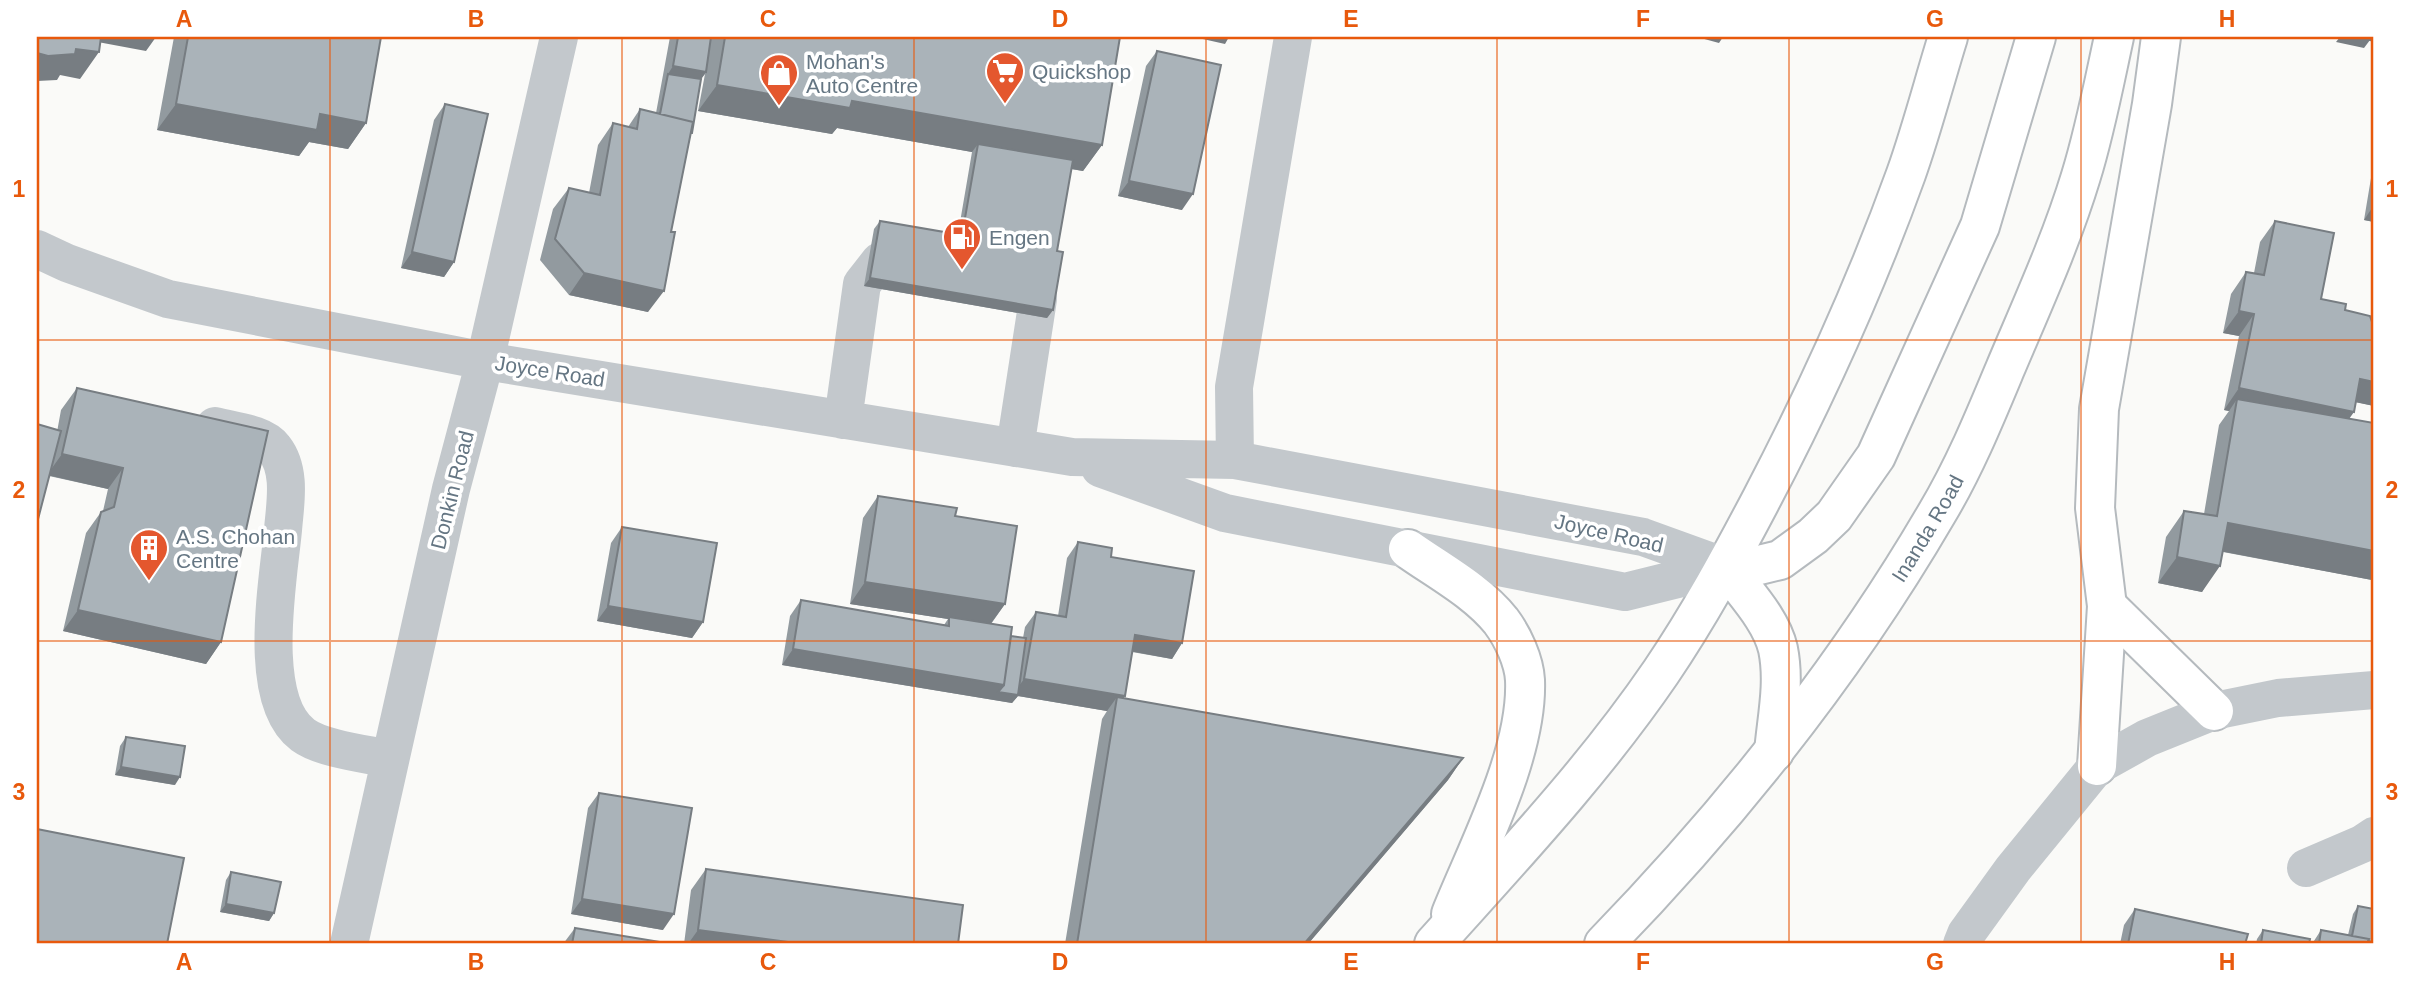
<svg xmlns="http://www.w3.org/2000/svg" width="2411" height="981" viewBox="0 0 2411 981" font-family="Helvetica,sans-serif">
	<rect width="100%" height="100%" fill="#fafaf8"/>
	<g fill="none" stroke-linecap="round" stroke-linejoin="round">
		<defs>
			<g id="major">
				<path d="M1408,549C1439,571 1477,591 1501,621C1513,637 1524,661 1525,680C1528,753 1478,847 1451,914"/>
				<path d="M1726,567L1755,566L1780,560L1813,536L1834,516L1876,456L1980,226L2036,37"/>
				<path d="M1726,567C1744,592 1771,619 1778,649C1785,683 1777,718 1774,752"/>
				<path d="M2107,606L2214,711"/>
				<path d="M2097,766L2107,606L2095,508L2099,409L2152,104L2161,37"/>
				<path d="M1434,944C1513,856 1594,770 1661,672C1699,616 1731,557 1762,498C1817,393 1866,285 1906,174C1922,129 1934,82 1948,37"/>
				<path id="s1" d="M1604,944C1731,813 1845,671 1937,513C1964,468 1985,417 2005,369C2032,305 2061,242 2081,176C2095,131 2104,83 2114,37"/>
			</g>
		</defs>
		<!-- major casing -->
		<use href="#major" stroke="#b5babe" stroke-width="42"/>
		<!-- minor -->
		<path stroke="#c3c8cc" stroke-width="38" d="M37,249L67,263L168,299L485,361L1072,457L1235,460L1643,537L1726,567
			M843,420L862,284L880,261L889,257L907,259
			M215,426C233,431 263,433 274,448C292,471 285,504 283,530C278,582 256,700 303,735C322,749 366,754 390,759
			M1015,448L1038,299C1037,285 1035,279 1022,273
			M1235,460L1234,387L1293,37
			M1100,468L1225,513L1625,592L1726,567
			M2306,868L2362,844L2374,836
			M349,944L451,489L485,361L559,37
			M1962,944L1966,934L2013,869L2097,766L2147,738L2214,711L2278,698L2374,690"/>
		<!-- major -->
		<use href="#major" stroke="#fff" stroke-width="38"/>
	</g>
	<!-- wall -->
	<path fill="#929a9f" d="M174,37H381L366,123L348,149L309,142L299,156L157,130Z
		M670,37H1120L1102,145L1083,171L1071,169L1057,251L1053,310L1047,318L864,286L874,229L880,221L958,234L972,152L837,128L832,134L698,111L705,74L701,79L692,133L690,135L648,312L569,295L540,260L553,209L569,188L589,193L598,145L613,123L628,127L640,109L656,113Z
		M1157,51L1182,210L1118,196L1146,66Z
		M445,104L454,262L444,277L401,268L434,120Z
		M2374,160V222L2364,220Z
		M2275,221L2321,299L2345,310L2374,328V406L2356,402L2349,418L2372,580L2223,552L2202,592L2158,583L2166,537L2184,511L2204,514L2219,425L2229,411L2224,410L2239,336L2223,333L2231,294L2246,272L2254,273L2260,242Z
		M77,388L268,431L221,642L206,664L63,631L86,533L101,512L103,511L108,489L49,476L61,410Z
		M878,496L955,516L1005,604L991,624L1011,636L1023,638L1025,627L1036,612L1058,616L1067,558L1078,542L1111,557L1182,643L1172,659L1132,652L1125,696L1123,699L1463,758L1448,780L1308,944H1065L1102,719L1107,711L1018,696L1012,703L782,665L790,616L801,600L944,625L948,619L850,604L863,518Z
		M622,527L703,622L692,638L597,621L611,543Z
		M126,737L175,785L115,775L120,746Z
		M599,793L663,930L571,914L588,808Z
		M706,869L958,944H684L691,890Z
		M231,872L274,913L269,921L220,912L226,880Z
		M2358,906L2374,944H2312L2321,930L2348,935L2353,914Z
		M2135,909L2245,944H2120L2124,925Z
		M575,928L672,944H563Z
		M2263,930L2309,944H2256L2257,939Z"/>
	<!-- shaded-wall -->
	<path fill="#777d82" d="M90,37H156L146,51L87,40Z
		M1194,37H1229L1225,44Z
		M1697,37H1723L1719,43Z
		M2340,37H2357L2370,40L2364,48L2336,42Z
		M76,49L99,52L80,79L60,75L57,80L37,81V53Z
		M673,66L706,72L695,88L668,74Z
		M717,85L852,101L1102,145L1083,171L976,152L978,144L972,152L837,128L832,134L698,111Z
		M176,104L320,114L366,123L348,149L309,142L299,156L157,130Z
		M1129,181L1193,194L1182,210L1118,196Z
		M2374,205V222L2364,220Z
		M412,252L454,262L444,277L401,268Z
		M584,273L664,291L648,312L569,295Z
		M870,278L1053,310L1047,318L864,286Z
		M2239,311L2254,314L2239,336L2223,333Z
		M2360,379L2374,382V406L2345,400Z
		M2239,388L2354,412L2339,433L2237,399L2229,411L2224,410Z
		M62,454L123,468L108,489L47,475Z
		M2228,523L2374,551V576L2372,580L2209,549Z
		M2177,557L2220,566L2202,592L2158,583Z
		M865,582L1005,604L989,626L949,617L948,619L850,604Z
		M608,606L703,622L692,638L597,621Z
		M78,610L221,642L206,664L63,631Z
		M1135,635L1182,643L1172,659L1124,650Z
		M793,649L1004,685L1013,694L1024,679L1125,696L1115,710L1117,697L1107,711L1018,696L1012,703L782,665Z
		M1463,758L1448,780L1308,944H1304Z
		M121,767L180,777L175,785L115,775Z
		M582,899L674,914L663,930L571,914Z
		M226,904L274,913L269,921L220,912Z
		M698,930L803,944H688Z"/>
	<!-- building -->
	<path fill="#aab3b9" stroke="#777d82" stroke-width="2" d="M37,37H101L99,52L76,49L75,54L48,56L37,53Z
		M188,37H381L366,123L320,114L317,130L176,104Z
		M678,37H711L706,72L673,66Z
		M725,37H1120L1102,145L852,101L850,108L717,85Z
		M2357,37H2370V40Z
		M1157,51L1221,65L1193,194L1129,181Z
		M668,74L701,79L692,133H691L693,122L660,114Z
		M445,104L488,114L454,262L412,252Z
		M640,109L693,122L671,232H675L664,291L584,273L555,239L569,188L600,195L613,123L637,129Z
		M978,144L1073,160L1057,251L1063,252L1053,310L870,278L880,221L962,235Z
		M2275,221L2334,233L2321,299L2346,304L2345,310L2370,316L2374,328V382L2360,379L2354,412L2239,388L2254,314L2239,311L2246,272L2264,275Z
		M77,388L268,431L221,642L78,610L101,512L114,507L123,468L62,454Z
		M2237,399L2374,423V551L2228,523L2220,566L2177,557L2184,511L2217,516Z
		M37,424L61,431L37,523Z
		M878,496L957,508L955,516L1017,526L1005,604L865,582Z
		M622,527L717,543L703,622L608,606Z
		M1078,542L1112,548L1111,557L1194,571L1182,643L1135,635L1125,696L1024,679L1036,612L1066,617Z
		M801,600L949,626V617L1012,627L1004,685L793,649Z
		M1011,636L1026,638L1018,695L998,692L1004,685Z
		M1117,697L1463,758L1304,944H1077Z
		M126,737L185,746L180,777L121,767Z
		M599,793L692,808L674,914L582,899Z
		M37,829L184,858L167,944H37Z
		M706,869L963,905L958,944H803L698,930Z
		M231,872L281,882L274,913L226,904Z
		M2358,906L2374,909V943L2368,941L2369,939L2352,936Z
		M2135,909L2248,934L2245,944H2128Z
		M575,928L672,944H572Z
		M2263,930L2310,939L2309,944H2261Z
		M2321,930L2369,939L2368,944H2319Z"/>
	<!-- grid -->
	<path fill="none" stroke="#e8590c" stroke-width="2" stroke-opacity="0.55" d="M330,37V944M622,37V944M914,37V944M1206,37V944M1497,37V944M1789,37V944M2081,37V944M37,340H2374M37,641H2374"/>
	<!-- icons -->
	<defs>
		<symbol id="supermarket-pin" viewBox="-11 -11 22 30"><path d="M0 17L-7.5 6A9.5 9.5 0 1 1 7.5 6Z" fill="#e4572e" stroke="#fff"/><path d="M-6-5.5h2.5l.6 2H6L4.5 2H-2.5L-4.4-4H-6ZM-1.5 3.2a1.3 1.3 0 1 0 .1 0ZM3 3.2a1.3 1.3 0 1 0 .1 0Z" fill="#fff"/></symbol>
		<symbol id="shop-pin" viewBox="-11 -11 22 30"><path d="M0 17L-7.5 6A9.5 9.5 0 1 1 7.5 6Z" fill="#e4572e" stroke="#fff"/><path d="M-5-2.5h2.3a2.7 3.5 0 0 1 5.4 0H5L5.5 6h-11ZM-1.5-2.5h3a1.5 2.3 0 0 0-3 0Z" fill="#fff"/></symbol>
		<symbol id="fuel-pin" viewBox="-11 -11 22 30"><path d="M0 17L-7.5 6A9.5 9.5 0 1 1 7.5 6Z" fill="#e4572e" stroke="#fff"/><path d="M-5.5-6h7V0h2V4h1.3V-2.5L3-4.5l.8-.8L6-3V5H2.5V1h-1V6h-7ZM-4.2-4.7v3.2H.2V-4.7Z" fill="#fff"/></symbol>
		<symbol id="building-pin" viewBox="-11 -11 22 30"><path d="M0 17L-7.5 6A9.5 9.5 0 1 1 7.5 6Z" fill="#e4572e" stroke="#fff"/><path d="M-4-6H4V6H1V3H-1V6H-4ZM-2.5-4.3h1.7v1.8h-1.7ZM.8-4.3h1.7v1.8H.8ZM-2.5-1h1.7V.8h-1.7ZM.8-1h1.7V.8H.8Z" fill="#fff"/></symbol>
	</defs>
	<g fill-rule="evenodd">
		<use href="#supermarket-pin" x="983" y="49" width="44" height="60"/>
		<use href="#shop-pin" x="757" y="51" width="44" height="60"/>
		<use href="#fuel-pin" x="940" y="215" width="44" height="60"/>
		<use href="#building-pin" x="127" y="526" width="44" height="60"/>
	</g>
	<g text-anchor="middle" dominant-baseline="central" stroke-width="7" stroke-linejoin="round" paint-order="stroke">
		<!-- poi labels -->
		<g font-size="21" fill="#657683" stroke="#fff" text-anchor="start">
			<text x="806" y="61">Mohan's<tspan x="806" dy="24">Auto Centre</tspan></text>
			<text x="1032" y="71">Quickshop</text>
			<text x="989" y="237">Engen</text>
			<text x="176" y="536">A.S. Chohan<tspan x="176" dy="24">Centre</tspan></text>
		</g>
		<!-- street labels -->
		<g font-size="21" fill="#657683" stroke="#fff">
			<text transform="translate(550 371) rotate(9)">Joyce Road</text>
			<text transform="translate(452 490) rotate(-76)">Donkin Road</text>
			<text stroke="none"><textPath href="#s1" startOffset="528">Inanda Road</textPath></text>
			<text transform="translate(1609 533) rotate(13)">Joyce Road</text>
		</g>
	</g>
	<!-- border -->
	<rect width="2411" height="981" fill="none" stroke="#ffffff" stroke-width="77"/>
	<rect x="38" y="38" width="2334" height="904" fill="none" stroke="#e8590c" stroke-width="2.5"/>
	<g font-size="23" text-anchor="middle" font-weight="bold" fill="#e8590c">
		<text x="184" y="27">A</text>
		<text x="476" y="27">B</text>
		<text x="768" y="27">C</text>
		<text x="1060" y="27">D</text>
		<text x="1351" y="27">E</text>
		<text x="1643" y="27">F</text>
		<text x="1935" y="27">G</text>
		<text x="2227" y="27">H</text>
		<text x="19" y="197">1</text>
		<text x="2392" y="197">1</text>
		<text x="19" y="498">2</text>
		<text x="2392" y="498">2</text>
		<text x="19" y="800">3</text>
		<text x="2392" y="800">3</text>
		<text x="184" y="970">A</text>
		<text x="476" y="970">B</text>
		<text x="768" y="970">C</text>
		<text x="1060" y="970">D</text>
		<text x="1351" y="970">E</text>
		<text x="1643" y="970">F</text>
		<text x="1935" y="970">G</text>
		<text x="2227" y="970">H</text>
	</g>
</svg>
